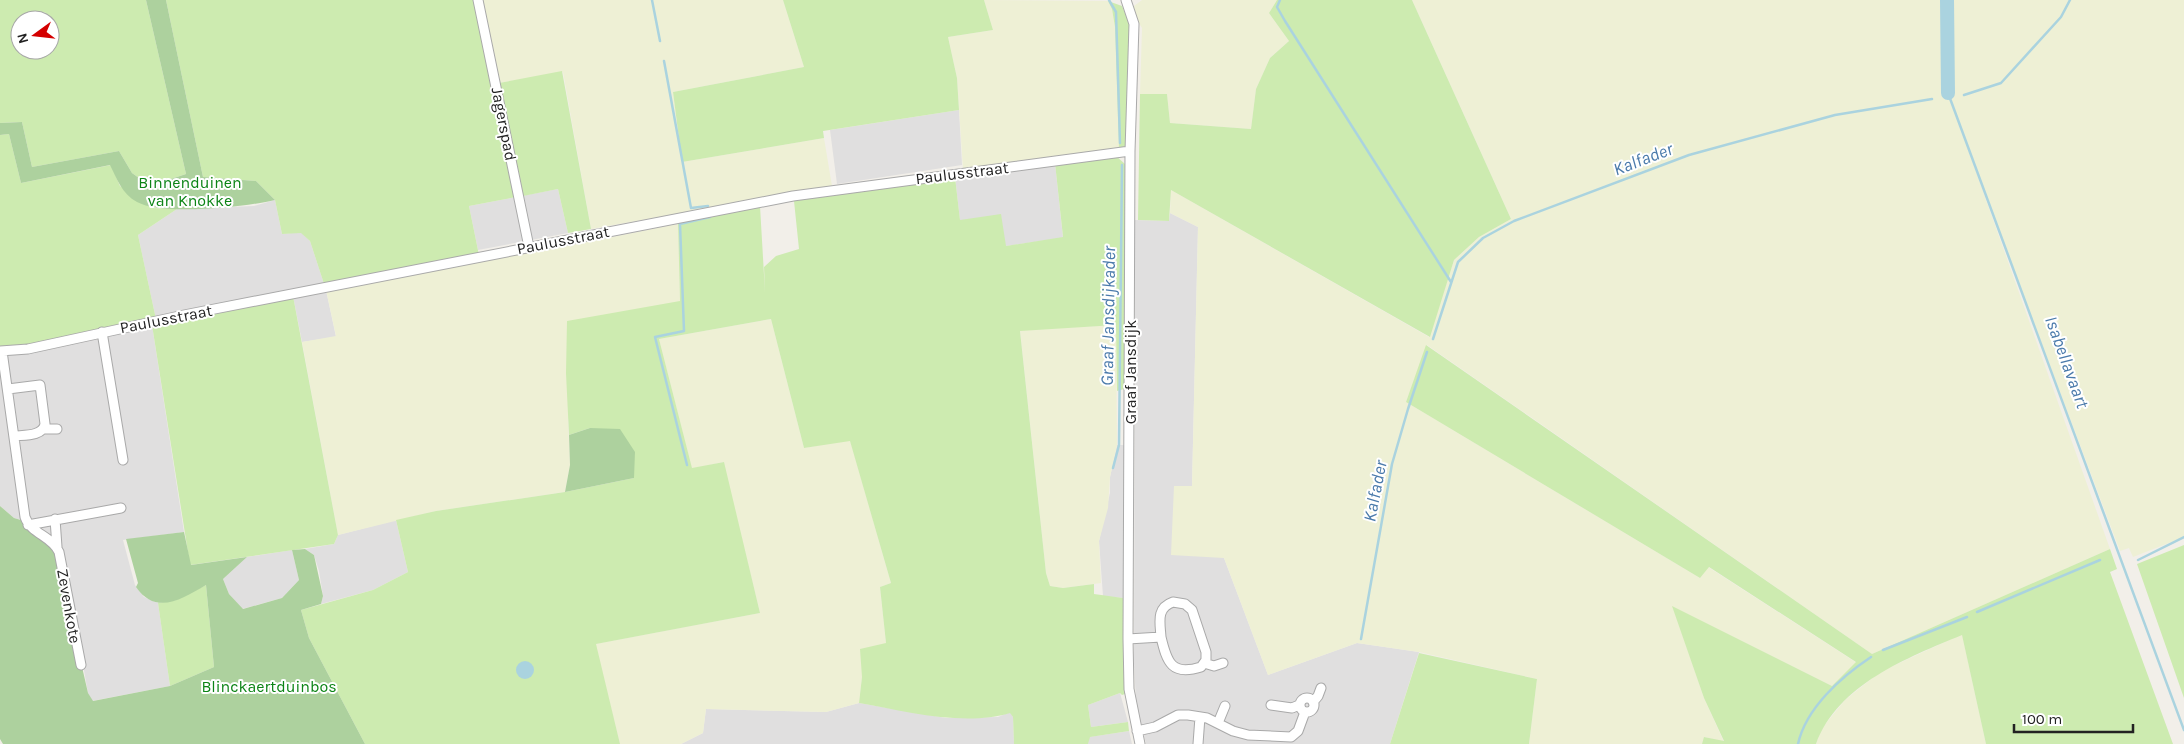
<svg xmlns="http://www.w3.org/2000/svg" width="2184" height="744" viewBox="0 0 2184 744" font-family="Karla,sans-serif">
	<rect width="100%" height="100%" fill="#f2efe9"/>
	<!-- residential -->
	<path fill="#e0dfdf" d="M959,110L962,165L837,184L830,130Z
		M1055,163L1063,238L1006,246L965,220H960L955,177Z
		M558,189L568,233L478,250L469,206Z
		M275,200L282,234L301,232L310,241L326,290L336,337L302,342L293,296L157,324L138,235L177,209L254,206Z
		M1170,213L1198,227L1192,486H1174L1224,558L1268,675L1357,643L1419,652L1390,744H1146L1136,701L1134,663L1135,220L1169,221Z
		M152,325L184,532L123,540L135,585L144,597L158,603L170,686L92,701L88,693L83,665L24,521L14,518L0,506V356Z
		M1117,445H1124L1123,598L1103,596L1099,541L1110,493V477Z
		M396,520L408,572L373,590L321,604L323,596L319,571L314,555L305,549L334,544L338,535Z
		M292,550L299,580L282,598L242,609L229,594L223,579L247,557Z
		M1120,693L1128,722L1091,727L1088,705Z
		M859,703L946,718L998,717L1010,712L1013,717L1014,744H681L703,733L706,709L826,712Z
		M1129,731L1132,744H1088L1089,737Z"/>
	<!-- farmland -->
	<path fill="#eef0d5" d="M481,0H783L804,67L673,92L682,162L824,138L832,186L591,229L563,72L499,83Z
		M984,0L1108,1L1112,9L1115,27L1119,149L963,169L957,78L948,37L993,30Z
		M1142,0H1277L1269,13L1289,41L1270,58L1256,89L1251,129L1170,123L1167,94H1140L1142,28L1130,9Z
		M1412,0H2184V537L2133,557L2129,548L2120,551L1962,132L2110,549L1872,654L1427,345L1406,402L1700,578L1708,567L1857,663L1832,686L1673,607L1704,698L1724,742L1705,737L1702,744H1529L1537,679L1419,652L1357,643L1268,675L1224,558L1171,555L1174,486H1192L1198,227L1170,213L1171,190L1429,337L1454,260L1479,237L1511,219Z
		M678,224L680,301L568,419L570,465L565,492L436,511L338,535L302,342L336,336L326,290L566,243L567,246Z
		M771,319L804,448L850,440L891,583L880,587L886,643L862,677L859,703L826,712L706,709L703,733L681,744H620L595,644L760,613L723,462L692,469L659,339Z
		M1116,325L1117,445L1110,477L1108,508L1099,541L1101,583L1063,588L1050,586L1046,573L1020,330Z
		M1962,634L1986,744H1816L1822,728L1845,700L1880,672Z"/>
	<!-- grass -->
	<path fill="#cdebb0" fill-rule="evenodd" d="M0,0H146L186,174L150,186L132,173L119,151L32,167L22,122L0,123ZM20,20H50V50H20Z
		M166,0H475L516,197L469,206L480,260L326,290L310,241L301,233L282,234L275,200L256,181L203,177Z
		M783,0H984L993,30L948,37L957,78L959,110L823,131L824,138L682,162L673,92L804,67Z
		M1277,0H1412L1511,219L1479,237L1454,260L1430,337L1171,190L1169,221L1138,220L1140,94H1167L1170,123L1251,129L1256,89L1270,58L1289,41L1269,13Z
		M1108,1L1122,6L1130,25L1128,139L1125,146L1119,149L1115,27L1112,9Z
		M562,71L591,229L568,233L558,189L523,196L499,83Z
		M9,134L21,183L111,165L120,186L152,208L177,209L138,235L157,324L293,296L338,535L334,544L190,565L152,325L0,356V135Z
		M1116,156L1125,164L1128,170L1124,389L1117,391L1116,325L1020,331L1046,573L1050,586L1063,588L1094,584V594L1123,598L1125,694L1122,695L1120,693L1088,705L1091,727L1128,722L1129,731L1090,737L1088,744H1014L1013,717L1010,713C964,727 905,711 859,703L862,677L860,649L886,643L880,587L891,583L850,441L804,448L771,319L659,339L692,468L724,462L760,613L596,644L620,744H365L309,638L301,610L373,590L408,572L396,520L436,511L565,492L634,478L590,428L569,435L566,373L567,321L680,301L678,224L760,206L765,292L764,267L776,256L799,249L794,201L955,177L960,220L1001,214L1006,246L1063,237L1055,163Z
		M1426,345L1872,654L2110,549L2117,569L2110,572L2173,744H1986L1962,635C1907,658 1838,684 1816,744H1702L1704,737L1724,741L1704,698L1672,606L1832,686L1856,662L1709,567L1700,578L1406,402Z
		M2184,545V698L2137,564Z
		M206,585L214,667L170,686L158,603L176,600Z
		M1419,653L1537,679L1529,744H1390Z"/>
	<!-- forest -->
	<path fill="#add19e" d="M146,0H166L203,177L256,181L275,200C246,207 162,216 137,202C122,194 117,179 110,165L21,183L9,134L0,135V123L22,122L32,167L119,151L132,173L150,186L186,174Z
		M590,428L620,429L635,452L634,478L565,492L570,465L569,435Z
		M0,506L14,518L24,521L55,549L88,693L93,701L170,686L214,667L206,585C182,599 156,616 136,587L138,583L126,539L184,532L191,565L247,557L223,579L229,594L243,609L282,598L299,580L292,550L305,549L314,555L323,596L321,604L301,610L309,638L365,744H3L0,739Z"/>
	<!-- water -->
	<path fill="#aad3df" d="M516 670a9 9 0 1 1 18 0a9 9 0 1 1-18 0Z"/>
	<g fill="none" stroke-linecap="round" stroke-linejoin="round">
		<!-- stream -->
		<path stroke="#aad3df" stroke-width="2.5" d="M652,0L660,41
			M1109,0L1116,12L1120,143
			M1280,0L1277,7L1285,21L1451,282
			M664,61L691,208L708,206
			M1948,93L2184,730
			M1964,95L2001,83L2061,17L2070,0
			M1433,339L1458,262L1483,238L1514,221L1689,155L1835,115L1932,99
			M687,465L655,337L684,331L680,224L710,217
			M1113,468L1119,445L1122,165
			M2138,560L2184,537
			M1977,612L2100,560
			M1361,639L1392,464L1408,409L1427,352
			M1883,650L1967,617
			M1798,744C1806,708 1841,677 1871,657"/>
		<!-- river -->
		<path stroke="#aad3df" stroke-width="14" d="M1947,0L1948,93"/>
		<defs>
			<path id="street" d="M478,0L529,247
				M1126,0L1134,24L1130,151L1128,639L1129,689L1140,744
				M102,332L123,460
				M0,351L28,349L184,315L793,196L1130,151
				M2,351L25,517C31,534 52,536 59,552L81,665
				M8,389L40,385L45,424C43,436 25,435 15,436
				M44,429H57
				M55,519L57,547
				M28,525L121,508
				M1128,639L1161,637C1167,663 1172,676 1201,667L1206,660V652L1192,610L1185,604L1173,602C1156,608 1160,622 1161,637
				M1204,663L1214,666L1223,663
				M1300 705a7 7 0 1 1 14 0a7 7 0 1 1-14 0Z
				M1313,702L1318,696L1321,688
				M1271,705L1292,708L1299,705
				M1218,723L1225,706
				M1137,731L1155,727L1178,715H1188L1207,718L1233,731L1248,735L1291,737L1298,731L1305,712
				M1198,744L1200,717"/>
		</defs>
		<!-- street casing -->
		<use href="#street" stroke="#a9a9a9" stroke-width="11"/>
		<!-- street -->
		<use href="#street" stroke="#fff" stroke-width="9"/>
	</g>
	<g text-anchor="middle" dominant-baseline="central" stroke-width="4" stroke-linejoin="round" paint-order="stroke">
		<!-- street labels -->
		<g font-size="16" fill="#222" stroke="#fff">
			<text transform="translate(504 124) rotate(79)">Jagerspad</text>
			<text transform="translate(962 173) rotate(-7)">Paulusstraat</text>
			<text transform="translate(563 240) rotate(-11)">Paulusstraat</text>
			<text transform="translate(166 319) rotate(-11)">Paulusstraat</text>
			<text transform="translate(1130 372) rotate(-90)">Graaf Jansdijk</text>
			<text transform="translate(69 606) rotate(80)">Zevenkote</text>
		</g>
		<!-- park labels -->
		<g font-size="16" fill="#0c8416" stroke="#fff">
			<text x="190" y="182">Binnenduinen<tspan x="190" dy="18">van Knokke</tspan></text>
			<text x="269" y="686">Blinckaertduinbos</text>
		</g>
		<!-- water labels -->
		<g font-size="18" font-style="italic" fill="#4a7aab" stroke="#fff">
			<text transform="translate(1643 159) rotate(-21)">Kalfader</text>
			<text transform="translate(1108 316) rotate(-89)">Graaf Jansdijkader</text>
			<text transform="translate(2067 362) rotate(70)">Isabellavaart</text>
			<text transform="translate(1375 491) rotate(-79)">Kalfader</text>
		</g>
	</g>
	<!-- north arrow -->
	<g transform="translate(35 35) rotate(255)"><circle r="24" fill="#ffffff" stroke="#a7a7a7"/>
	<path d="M0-4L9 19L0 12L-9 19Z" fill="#d40000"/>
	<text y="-8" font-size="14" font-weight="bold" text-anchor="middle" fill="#222222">N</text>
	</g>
	<!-- scale -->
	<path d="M2014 724v8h119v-8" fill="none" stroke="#222222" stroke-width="2.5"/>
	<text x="2022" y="724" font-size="15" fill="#222222" stroke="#ffffff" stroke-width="4" paint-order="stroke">100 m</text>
</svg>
